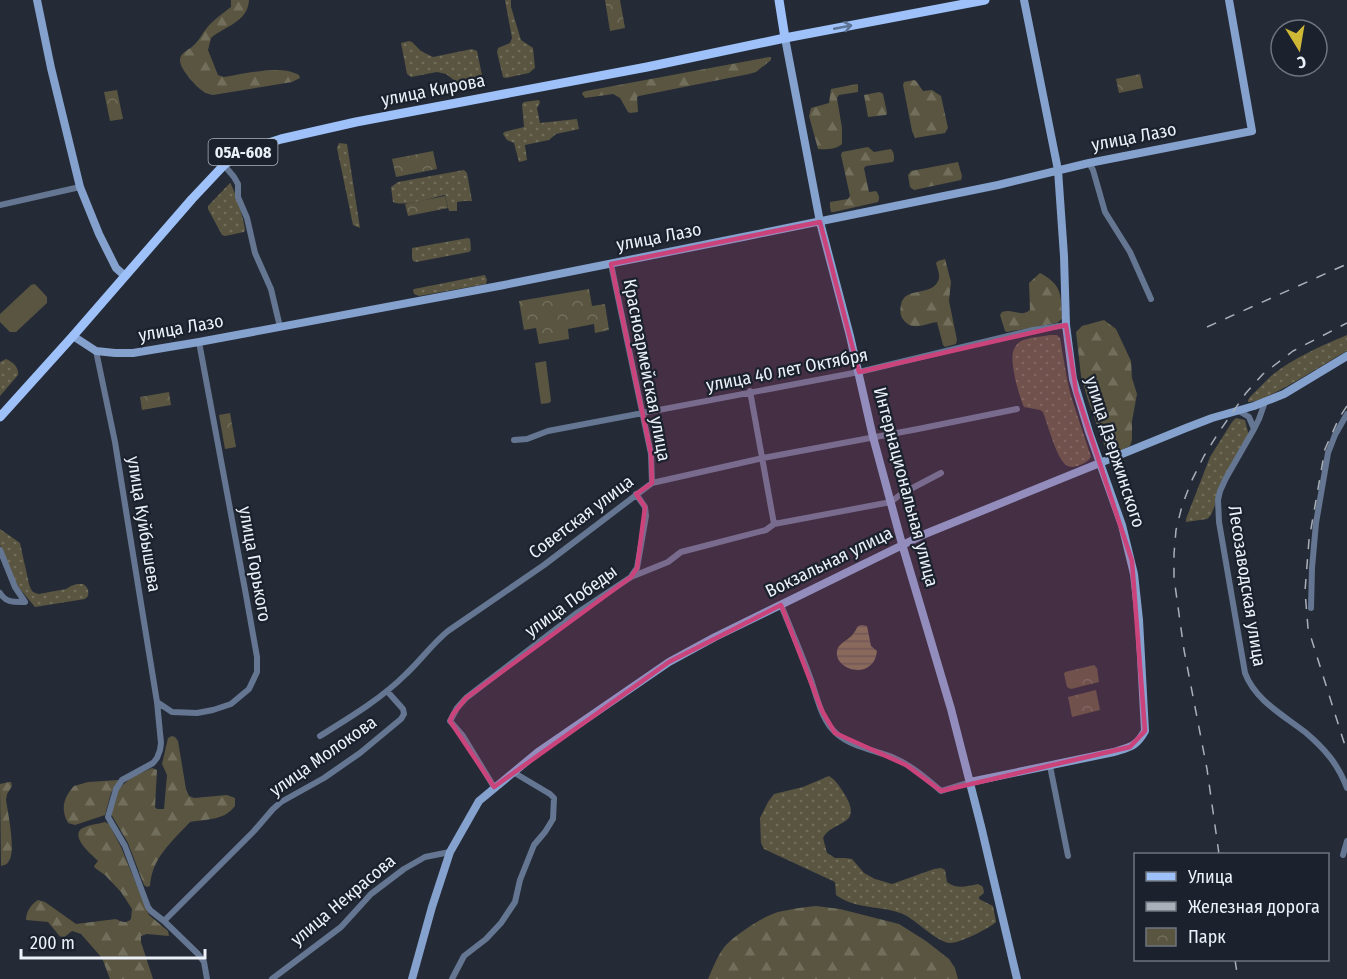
<svg xmlns="http://www.w3.org/2000/svg" width="1347" height="979" font-family="'Fira Sans Condensed',sans-serif">
  <defs>
    <pattern id="grass-dots" width="8" height="8" patternUnits="userSpaceOnUse" patternTransform="scale(1.5)"><rect width="8" height="8" fill="#5a5540"/><path d="M2 2h.1M6 6h.1" fill="none" stroke="#726e5c" stroke-width="1.8" stroke-linecap="round"/></pattern>
    <pattern id="forest-firs" width="22" height="20" patternUnits="userSpaceOnUse" patternTransform="scale(1.5)"><rect width="22" height="20" fill="#5a5540"/><path d="M5 1l3.5 6h-7zM16 11l3.5 6h-7z" fill="#726e5c"/></pattern>
    <pattern id="park-crowns" width="20" height="18" patternUnits="userSpaceOnUse" patternTransform="scale(1.5)"><rect width="20" height="18" fill="#5a5540"/><path d="M2 6a3 3 0 1 1 6 0M12 15a3 3 0 1 1 6 0" fill="none" stroke="#726e5c"/></pattern>
    <pattern id="water-rules" width="6" height="5" patternUnits="userSpaceOnUse" patternTransform="scale(1.5)"><rect width="6" height="5" fill="#797354"/><path d="M0 2.5h6" fill="none" stroke="#605e50"/></pattern>
  </defs>
  <rect width="100%" height="100%" fill="#242b37"/>
  <path fill="url(#grass-dots)" d="M505,0h6v7l10,33 12,8 2,20 -6,5 -23,5 -3,-1 -6,-25 1,-4 12,-5 2,-5z
    M409,41l3,1 9,9 12,6 39,-8 5,2 5,24 -2,5 -21,4 -13,-10 -9,-2 -26,5 -4,-3 -6,-31z
    M539,100l1,3 -3,5 3,15 37,-4 2,10 -23,5 -7,6 -24,5 2,15 -8,2 -5,-19 -7,-3 -4,-6 1,-2 20,-5 -2,-23 2,-2z
    M339,143l8,1 13,84 -7,-3 -16,-77z
    M464,170l3,3 5,28h-8l-7,1v9h-8l-4,-16c-13,3 -41,12 -52,7l-2,-15 7,-5z
    M230,183c4,4 15,40 15,47l-1,2 -19,4 -3,-1 -14,-26v-3z
    M468,238l2,1 1,11 -2,2 -53,10 -3,-1 -1,-3v-10z
    M485,275l2,5 -1,4 -67,12 -5,-2 -1,-4 1,-1z
    M1049,335h8l3,3 7,41 4,17 20,61c-3,4 -6,6 -11,8 -4,2 -10,3 -14,0 -10,-8 -18,-40 -23,-53l-3,-2 -16,-3c-5,-10 -14,-44 -11,-55 1,-4 4,-9 8,-11 8,-4 20,-4 28,-6z
    M1347,335v16c-21,11 -79,51 -99,51v-2l2,-3c7,-7 14,-14 21,-21 22,-18 50,-30 76,-41z
    M6,359c7,3 13,8 12,16l-18,21v-34z
    M1236,418l9,2 4,16 -23,41 -15,38 -4,4 -21,3v-3l24,-62 22,-35z
    M0,529l20,14 9,41c2,6 3,9 10,10l27,-5 5,-3 6,-2h6c5,3 6,7 5,12l-3,3 -50,8 -16,-19 -12,-24 -7,-19z
    M829,776c7,4 11,11 16,19 19,32 -13,25 -22,43l4,15 8,5h10l7,1 12,14 11,6 17,5 42,-15 7,-1 4,2 2,12c10,8 20,4 31,2l5,3 1,6 -5,4v2l14,7 3,16c-8,7 -36,21 -46,21 -12,0 -34,-23 -47,-29 -22,-9 -47,-4 -67,-19l-1,-13 -71,-33 -3,-6 -1,-25 8,-16 6,-8 29,-7z"/>
  <path fill="url(#forest-firs)" d="M231,0h18c-1,22 -24,26 -38,38l-3,12 10,25 6,2c23,-3 55,-13 75,-2l1,3 -8,4 -79,13c-9,-1 -16,-8 -22,-15 -4,-5 -11,-13 -11,-20 0,-8 10,-10 15,-16 5,-5 7,-10 11,-15 7,-9 16,-15 25,-22z
    M769,57h2v3l-15,12 -7,2 -110,22 -2,1 1,15 -8,1 -2,-1 -8,-14 -7,-4 -28,4 -3,-4 1,-2 3,-1z
    M914,80l2,1 7,10 9,-1 9,6 7,32 -3,5 -30,5 -3,-7 -9,-46 1,-3z
    M857,84l1,1v7l-19,3 -2,3 5,30v16c-5,5 -17,6 -24,5l-9,-33 2,-8 18,-5 2,-14z
    M879,92l3,1 1,1 4,19 -1,2 -18,2 -4,-22z
    M868,147l6,5 17,-3c3,3 4,9 2,13l-27,4 -2,2 5,24 7,-1c3,4 4,7 2,11l-44,10h-3l-1,-5v-5l18,-3 2,-3 -9,-41 1,-3z
    M958,162l4,14 -1,4 -47,10 -4,-3 -2,-12 3,-4z
    M945,259l6,23 -2,19 8,39 -1,4 -11,3 -2,-2 -6,-23c-8,1 -16,5 -24,4 -4,0 -8,-4 -11,-8 -2,-4 -2,-9 -1,-13 3,-19 30,-8 37,-24 3,-5 -1,-13 -2,-18l2,-2z
    M1040,273c23,12 21,23 22,46l-5,4 -50,9 -2,-1 -5,-16 2,-3c12,-4 18,6 28,-2l-1,-27z
    M1104,320l12,9 15,32 1,17 5,16 -5,27v19l-2,6 -16,8h-5l-4,-7 -17,-47 -7,-24 -5,-44 6,-6z
    M172,736l3,1 3,4 8,48 3,7 5,2 33,-3 8,3v8c-11,15 -29,13 -45,16 -18,20 -38,35 -40,64l-3,1 -3,-2 -16,-42 -17,-29 7,-25 14,-12 20,-9 5,2 -2,37 2,2h7l3,-34 -5,-11 6,-26z
    M119,780l-8,13 -6,22 -30,10 -7,-2c-8,-14 -4,-26 6,-37l14,-4z
    M9,782h2l1,4 -5,8 -1,6c2,13 10,51 3,61 -2,4 -5,4 -8,5l-1,-82z
    M105,822l4,2 12,23 28,68 19,16 1,5 -22,-2 -6,2v6l12,37h-43l-8,-21 -21,-24 -9,-3 -10,8 -14,-17 -22,-2c0,-8 5,-16 12,-20l7,2 31,22 40,-5c6,3 10,5 15,0l1,-10 -11,-17 -16,-17 -10,-7 -1,-2 4,-5c-6,-6 -27,-23 -17,-32 6,-4 17,-5 24,-7z
    M816,906l24,3 59,15 27,17 23,18 6,9 3,11h-250c5,-11 10,-25 18,-34 12,-12 36,-28 52,-33 13,-3 26,-5 38,-6z"/>
  <path fill="url(#park-crowns)" d="M605,0h15l5,28 -15,3z
    M1140,74l3,14 -24,5 -3,-14z
    M117,90l6,29 -13,2 -6,-29z
    M433,151l4,18 -41,8 -4,-18z
    M445,196l3,12 -40,8 -3,-12z
    M589,289l3,17 13,-2 4,26 -14,3 -1,-9 -26,5 1,10 -30,5 -3,-16 -12,2 -5,-29z
    M169,392l2,13 -29,5 -2,-13z
    M230,413l6,34 -11,2 -6,-34z
    M1094,665l3,3 2,14 -28,7 -4,-2 -3,-13 1,-2z
    M1096,690l4,20 -28,7 -4,-20z"/>
  <path fill="#5a5540" d="M34,284l2,1 11,12v6l-31,29h-6l-10,-10v-8l31,-29z
    M546,361l5,40 -2,2 -8,1 -6,-41z"/>
  <path fill="url(#water-rules)" d="M862,625l5,1 4,20 6,5c-3,30 -43,20 -40,0 1,-8 12,-11 16,-17 2,-2 3,-5 5,-8z"/>
  <g fill="none" stroke-linecap="round" stroke-linejoin="round">
    <path stroke="#657692" stroke-width="6" d="M1089,163l4,7 12,42 25,40 21,47
      M224,165l10,12 4,7v13l9,21 8,35 16,36 9,38
      M0,205l80,-18
      M611,264l40,190 1,29
      M96,351l19,91 12,75 30,185 4,41 -1,7 -3,8 -4,5 -31,17 -6,9 -8,28 17,29 23,61 3,4 13,10 34,33 6,8 3,17
      M750,391l24,133
      M1239,411l10,6 5,12 -28,49 -6,13 -2,9 1,22 26,151c10,27 38,42 60,59 20,17 33,32 42,56
      M1254,429l5,-10 6,-17
      M514,440l13,-1 21,-8 311,-59 174,-42 33,-5
      M0,550l15,37 10,15c-11,0 -19,1 -25,-9
      M632,575l5,-7 9,-52 -1,-9 -9,-13
      M781,605c10,24 20,48 29,72 7,19 11,44 27,57 15,13 37,16 55,23 19,8 34,21 49,34l29,-9
      M1311,608l1,-40 4,-45 12,-70 7,-18 12,-21
      M157,702l15,10 25,1 16,-3 18,-6 18,-15 8,-17v-15l-11,-62 -47,-253
      M320,736c29,-18 61,-37 86,-62 15,-14 26,-30 42,-43l96,-66 108,-82 111,-25 155,-29 99,-20
      M1050,766l18,90
      M494,787l-31,-51 -13,-15 7,-13 9,-10 111,-85 54,-36 37,-15 13,-10 85,-22 8,-6 117,-22 10,-8 40,-21
      M1343,855l4,-14
      M164,921l90,-90 19,-22 8,-7 43,-24 36,-25 41,-34 3,-5 -1,-5 -16,-18
      M272,979l69,-52 30,-33 33,-25 21,-12 25,-5
      M452,979l12,-23 22,-17 15,-16 14,-21 5,-22 14,-35 11,-13 8,-13 1,-21 -4,-4 -37,-22"/>
    <path stroke="#85a1cd" stroke-width="8" d="M37,0l14,68 29,119 19,47 17,34 9,8
      M785,38l35,184 30,114 23,101 29,107 49,165 30,117 36,153
      M73,336l23,15 19,2h18l66,-11 305,-57 239,-48 255,-52 91,-22 163,-32 -23,-131
      M970,782l144,-30c16,-5 22,-5 31,-21l-6,-111 -5,-46 -12,-49 -33,-93 -16,-53 -7,-54 -2,-69 -6,-86 -34,-170
      M412,979l20,-72 18,-55 29,-51 59,-49 131,-90 46,-25 210,-103 261,-106 26,-10 42,-12 30,-12 63,-38"/>
    <path stroke="#9ec1fa" stroke-width="9" d="M779,0l6,38
      M0,417l73,-81 119,-137 32,-34 12,-9 11,-6 34,-11 75,-17 291,-55 138,-29 200,-38"/>
    <path stroke="#aab0b9" stroke-width="1.5" stroke-dasharray="10 10" stroke-linecap="butt" d="M1207,327l140,-63
      M1347,406l-8,12 -14,31 -16,91 -4,51 3,37 39,124
      M1219,854l-12,-85 -23,-119 -10,-72v-24l2,-24 6,-24 9,-24 13,-26 15,-24 27,-39 17,-19 30,-23 54,-28
      M1235,960l3,19"/>
  </g>
  <defs><path id="oneway-shaft" d="M-6 0H5M1.5-3L5.5 0L1.5 3" fill="none" stroke-width="1.6" stroke-linecap="round" stroke-linejoin="round" transform="scale(1.5)"/></defs>
  <use stroke="#5c7294" href="#oneway-shaft" transform="translate(843 27) rotate(-11)"/>
  <path fill="#ca437b" fill-opacity="0.2" stroke="#ca437b" stroke-width="4.5" stroke-linejoin="round" d="M820,222l39,150 207,-47 10,66 56,170 13,170 -15,16 -189,44 -35,-26 -71,-32 -13,-22 -41,-106 -112,57 -175,125 -44,-66 3,-7 13,-16 165,-121 6,-9 8,-61 -9,-13 16,-11 -1,-29 -40,-190z"/>
  <g text-anchor="middle" dominant-baseline="central" stroke-width="4.5" stroke-linejoin="round" paint-order="stroke">
    <rect fill="#1b222d" stroke="#adb3bc" stroke-width="1.5" x="208.5" y="139" width="69" height="26" rx="4.5"/>
    <g font-size="16" font-weight="bold" fill="#ecf1f9">
      <text x="243" y="152">05А-608</text>
    </g>
    <g font-size="18" fill="#ecf1f9" stroke="#1b222d">
      <text transform="translate(433 90) rotate(-11)">улица Кирова</text>
      <text transform="translate(1134 137) rotate(-11)">улица Лазо</text>
      <text transform="translate(659 237) rotate(-11)">улица Лазо</text>
      <text transform="translate(181 328) rotate(-10)">улица Лазо</text>
      <text transform="translate(647 370) rotate(79)">Красноармейская улица</text>
      <text transform="translate(787 370) rotate(-11)">улица 40 лет Октября</text>
      <text transform="translate(1115 452) rotate(72)">улица Дзержинского</text>
      <text transform="translate(906 487) rotate(75)">Интернациональная улица</text>
      <text transform="translate(581 517) rotate(-37)">Советская улица</text>
      <text transform="translate(144 524) rotate(81)">улица Куйбышева</text>
      <text transform="translate(829 562) rotate(-26)">Вокзальная улица</text>
      <text transform="translate(255 564) rotate(80)">улица Горького</text>
      <text transform="translate(1247 586) rotate(81)">Лесозаводская улица</text>
      <text transform="translate(571 601) rotate(-36)">улица Победы</text>
      <text transform="translate(323 756) rotate(-35)">улица Молокова</text>
      <text transform="translate(343 900) rotate(-40)">улица Некрасова</text>
    </g>
  </g>
  <rect x="1134" y="853" width="195" height="108" fill="#1b222d" stroke="#6f757f" stroke-width="1.5"/>
  <rect x="1146" y="872" width="30" height="9" fill="#9ec1fa" stroke="#6f757f" stroke-width="1.5"/>
  <text x="1188" y="883" font-size="18" fill="#ecf1f9">Улица</text>
  <rect x="1146" y="902" width="30" height="9" fill="#aab0b9" stroke="#6f757f" stroke-width="1.5"/>
  <text x="1188" y="913" font-size="18" fill="#ecf1f9">Железная дорога</text>
  <rect x="1146" y="928" width="30" height="18" fill="url(#park-crowns)" stroke="#6f757f" stroke-width="1.5"/>
  <text x="1188" y="943" font-size="18" fill="#ecf1f9">Парк</text>
  <g transform="translate(1299 48) rotate(169)"><circle r="28" fill="#1b222d" stroke="#6f757f" stroke-width="1.5"/>
  <path d="M0-4.5L10 22L0 15L-10 22Z" fill="#d0b837"/>
  <text y="-9" font-size="16" font-weight="bold" text-anchor="middle" fill="#ecf1f9">С</text>
  </g>
  <path d="M21 949v9h184v-9" fill="none" stroke="#ecf1f9" stroke-width="3"/>
  <text x="30" y="949" font-size="18" fill="#ecf1f9" stroke="#1b222d" stroke-width="4.5" paint-order="stroke">200 m</text>
</svg>
